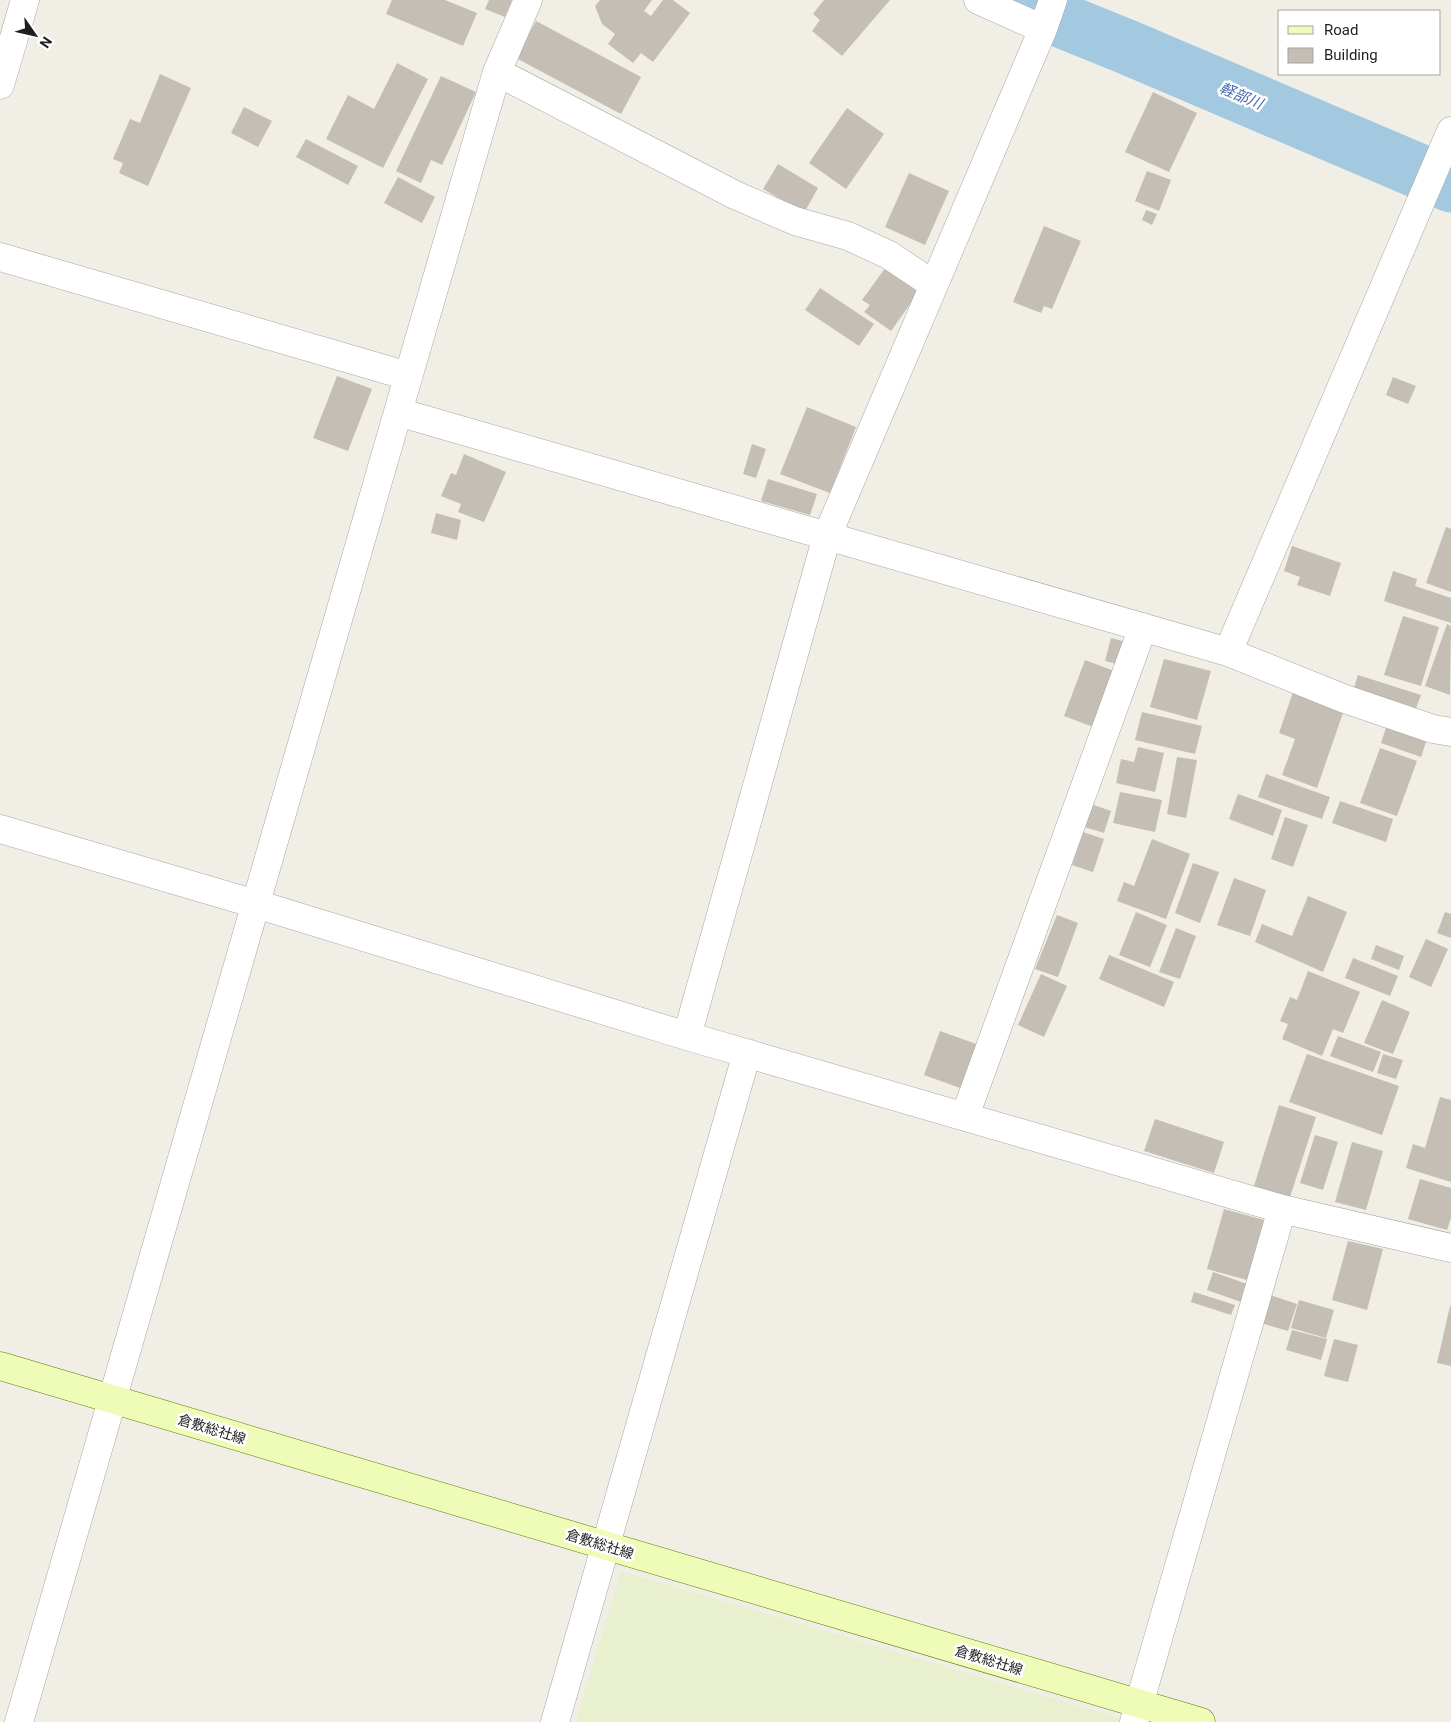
<svg xmlns="http://www.w3.org/2000/svg" width="1451" height="1722" font-family="Roboto,'Noto Sans JP',sans-serif">
  <rect width="100%" height="100%" fill="#f0eee5"/>
  <path fill="#e8f0cf" d="M621,1571l502,148 -1,3h-546z"/>
  <g fill="none" stroke-linecap="round" stroke-linejoin="round">
    <path stroke="#a3c9e0" stroke-width="55" d="M1042,0l-3,6 19,13 69,28 324,138"/>
  </g>
  <path fill="#c5beb4" d="M392,0h53l32,13 -14,33 -77,-32z
    M489,0h23l-7,17 -20,-8z
    M600,0h52l-8,11 7,5 12,-16h10l17,13 -37,49 -12,-9 -8,10 -25,-19 7,-10 -13,-10 -7,-18z
    M824,0h66l-48,56 -30,-25 8,-11 -7,-6z
    M536,21l105,56 -20,37 -105,-56z
    M397,63l31,16 -45,89 -57,-29 22,-44 26,14z
    M160,74l31,14 -43,98 -29,-13 4,-10 -10,-4 17,-40 10,4z
    M441,76l35,16 -34,73 -11,-5 -10,23 -25,-12z
    M1153,92l44,21 -28,59 -44,-20z
    M244,107l28,14 -14,26 -27,-14z
    M847,108l37,26 -38,55 -37,-26z
    M306,139l52,27 -10,19 -52,-28z
    M778,164l40,24 -14,25 -41,-24z
    M1147,171l24,9 -12,31 -24,-10z
    M909,173l40,18 -24,54 -40,-18z
    M398,177l37,20 -13,26 -38,-20z
    M1146,210l11,4 -5,11 -10,-5z
    M1044,226l37,15 -29,68 -8,-3 -3,7 -28,-11z
    M886,267l34,23 -29,41 -27,-19 6,-7 -8,-5z
    M820,288l54,36 -15,22 -54,-36z
    M337,376l35,13 -24,62 -35,-13z
    M1393,377l23,9 -8,18 -22,-9z
    M807,407l49,20 -26,66 -50,-19z
    M752,444l14,5 -10,29 -13,-4z
    M464,454l42,18 -22,50 -26,-10 3,-8 -20,-8 10,-23 5,2z
    M768,479l49,15 -7,21 -49,-14z
    M436,513l25,7 -4,20 -26,-7z
    M1446,527l5,2v63l-25,-9z
    M1292,546l49,17 -11,33 -33,-11 3,-8 -16,-6z
    M1393,571l24,8 -2,7 36,12v25l-67,-22z
    M1403,616l36,11 -18,59 -37,-11z
    M1447,624l4,2 -1,69 -25,-9z
    M1111,638l15,4 -6,23 -15,-4z
    M1164,659l47,12 -14,49 -47,-13z
    M1085,660l32,12 -21,56 -32,-12z
    M1358,675l63,20 -7,19 -62,-20z
    M1293,692l51,18 -27,78 -35,-13 13,-36 -16,-6z
    M1142,712l60,14 -7,28 -60,-14z
    M1387,725l40,14 -6,18 -40,-14z
    M1138,747l26,6 -9,39 -39,-9 5,-24 13,3z
    M1380,748l37,13 -20,55 -37,-13z
    M1177,757l20,3 -11,58 -19,-4z
    M1266,774l64,23 -8,22 -64,-22z
    M1120,792l42,8 -7,32 -42,-9z
    M1238,794l44,16 -9,26 -44,-17z
    M1340,801l53,18 -7,23 -54,-19z
    M1085,802l26,9 -7,22 -26,-8z
    M1285,817l23,8 -15,42 -22,-8z
    M1083,832l21,7 -11,33 -21,-7z
    M1152,839l38,15 -24,65 -49,-18 7,-19 10,4z
    M1193,863l26,9 -19,51 -25,-10z
    M1234,878l32,12 -16,46 -33,-11z
    M1308,896l39,16 -24,60 -68,-30 7,-18 30,12z
    M1136,912l31,13 -17,42 -31,-12z
    M1445,912l6,2v24l-14,-5z
    M1057,915l21,8 -20,54 -23,-8z
    M1176,928l20,8 -16,43 -21,-7z
    M1426,939l22,10 -17,38 -22,-10z
    M1376,945l28,11 -5,14 -28,-11z
    M1109,955l65,27 -10,25 -65,-28z
    M1353,958l45,18 -8,20 -45,-18z
    M1308,971l52,21 -17,41 -10,-4 -11,27 -40,-17 6,-15 -8,-3 10,-24 7,3z
    M1041,974l26,12 -23,51 -26,-12z
    M1382,1000l28,12 -17,42 -29,-11z
    M940,1031l39,14 -16,44 -39,-14z
    M1338,1036l43,16 -8,20 -43,-16z
    M1307,1054l92,32 -17,49 -93,-33z
    M1383,1054l20,6 -7,19 -19,-6z
    M1440,1097l11,3v82l-45,-14 7,-24 12,4z
    M1279,1105l37,12 -26,80 -36,-11z
    M1155,1119l69,23 -10,31 -70,-22z
    M1315,1135l23,7 -15,48 -23,-7z
    M1352,1142l31,9 -17,59 -31,-8z
    M1420,1179l31,9v30l-4,12 -39,-11z
    M1224,1209l40,11 -17,60 -40,-11z
    M1348,1241l35,8 -16,61 -35,-10z
    M1213,1272l34,12 -6,18 -34,-12z
    M1194,1292l41,13 -4,10 -40,-13z
    M1270,1295l27,9 -9,27 -27,-8z
    M1299,1300l35,10 -8,28 -35,-10z
    M1450,1306h1v60l-14,-3z
    M1292,1330l35,9 -6,21 -35,-10z
    M1334,1339l24,6 -10,37 -24,-6z"/>
  <g fill="none" stroke-linecap="round" stroke-linejoin="round">
    <g stroke="#a6a6a6" stroke-width="29">
      <path id="street" d="M978,0l65,29
        M497,72l238,123 60,26 53,15 41,19 45,30
        M0,85l25,-85
        M0,257l408,119
        M398,412l830,240 117,47 88,30 18,3
        M1228,652l223,-521
        M0,829l256,75 431,132 595,173 169,39
        M687,1036l140,-500 216,-507 10,-29
        M965,1116l178,-489
        M19,1722l379,-1310 99,-340 31,-72
        M555,1722l192,-669
        M1134,1722l148,-513"/>
    </g>
    <g stroke="#5c7c00" stroke-width="29">
      <path id="secondary" d="M0,1366l1201,356"/>
    </g>
    <use href="#street" stroke="#fff" stroke-width="28"/>
    <use href="#secondary" stroke="#eefcb7" stroke-width="28"/>
  </g>
  <g text-anchor="middle" dominant-baseline="central" stroke-width="5" stroke-linejoin="round" paint-order="stroke">
    <g font-size="14" fill="#1f1f1f" stroke="#fff">
      <text transform="translate(212 1429) rotate(17)">倉敷総社線</text>
      <text transform="translate(600 1544) rotate(17)">倉敷総社線</text>
      <text transform="translate(989 1660) rotate(17)">倉敷総社線</text>
    </g>
    <g font-size="15" font-style="italic" fill="#476db3" stroke="#fff">
      <text transform="translate(1241 96) rotate(23)">軽部川</text>
    </g>
  </g>
  <rect x="1278" y="10" width="162" height="65" fill="#ffffff" stroke="#a5a5a5"/>
  <rect x="1288" y="26" width="25" height="8" fill="#eefcb7" stroke="#a5a5a5"/>
  <text x="1324" y="35" font-size="15" fill="#1f1f1f">Road</text>
  <rect x="1288" y="48" width="25" height="15" fill="#c5beb4" stroke="#a5a5a5"/>
  <text x="1324" y="60" font-size="15" fill="#1f1f1f">Building</text>
  <g transform="translate(35 35) rotate(124)" stroke="#ffffff" stroke-width="4" paint-order="stroke">
  <path d="M0-4L9 19L0 12L-9 19Z" fill="#1f1f1f"/>
  <text y="-8" font-size="14" font-weight="bold" text-anchor="middle" fill="#1f1f1f">N</text>
  </g>
</svg>
